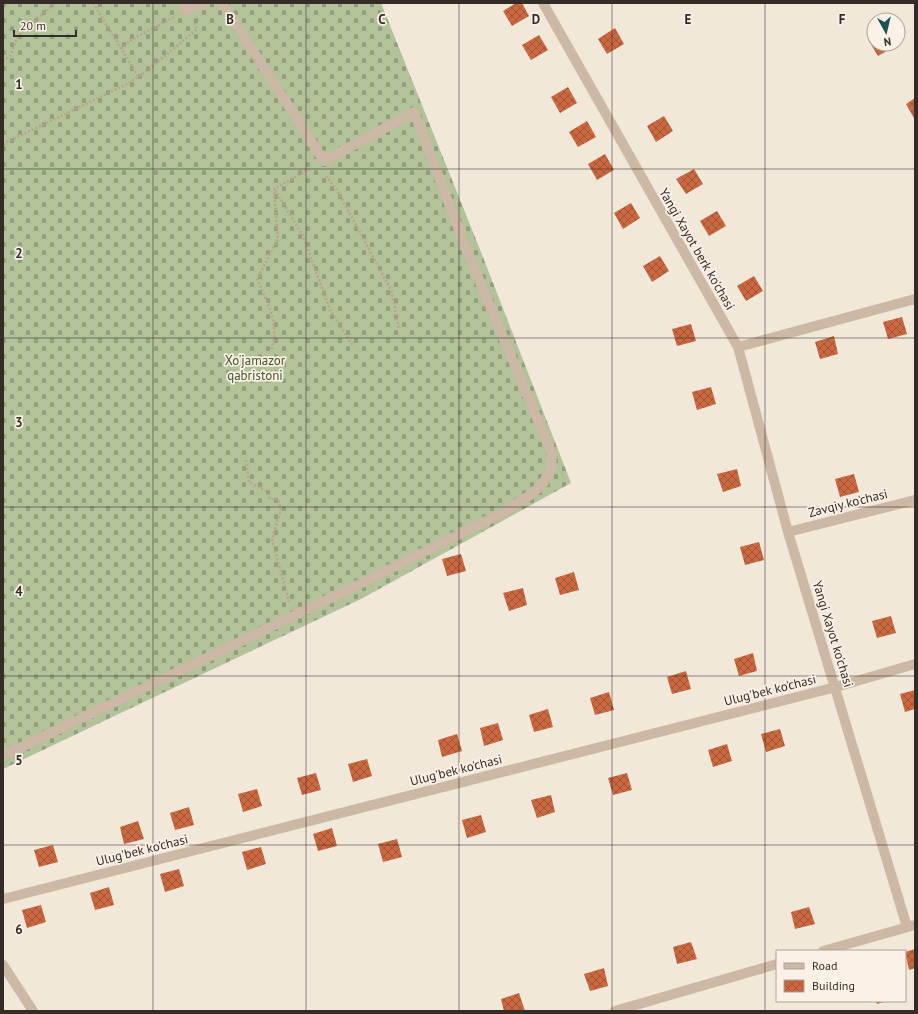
<svg xmlns="http://www.w3.org/2000/svg" width="918" height="1014" font-family="'PT Sans',sans-serif">
  <defs>
    <pattern id="cemetery-stones" width="16" height="16" patternUnits="userSpaceOnUse"><rect width="16" height="16" fill="#b2c299"/><path d="M2 7V4a2 2 0 0 1 4 0v3zM10 15v-3a2 2 0 0 1 4 0v3z" fill="#929e7d"/></pattern>
    <pattern id="building-cross-hatch" width="8" height="8" patternUnits="userSpaceOnUse"><rect width="8" height="8" fill="#ca6840"/><path d="M0 0l8 8M0 8l8-8" fill="none" stroke="#a55636"/></pattern>
  </defs>
  <rect width="100%" height="100%" fill="#f2e8da"/>
  <path fill="url(#cemetery-stones)" d="M3,3h378l100,249 90,231 -210,116 -358,170z"/>
  <path fill="url(#building-cross-hatch)" d="M516,3h6l7,13 -17,10 -9,-15z
    M615,28l9,16 -17,10 -9,-15z
    M539,35l9,15 -17,10 -9,-15z
    M874,38v6h20l1,2 -17,10 -9,-15z
    M568,87l9,16 -17,10 -9,-16z
    M915,98v22l-9,-16z
    M664,116l9,15 -17,11 -9,-16z
    M587,121l9,16 -18,10 -9,-15z
    M605,154l9,16 -17,10 -9,-16z
    M694,169l9,15 -17,10 -10,-15z
    M631,203l9,15 -17,11 -9,-16z
    M717,211l9,15 -17,10 -9,-15z
    M660,256l9,15 -17,11 -9,-16z
    M754,276l9,15 -17,10 -9,-15z
    M902,317l5,17 -19,5 -5,-17z
    M691,324l5,17 -19,5 -5,-17z
    M834,336l4,18 -18,5 -5,-17z
    M711,387l5,17 -19,6 -5,-18z
    M737,469l4,17 -18,6 -6,-18z
    M854,474l5,18 -19,5 -5,-18z
    M759,542l5,18 -19,5 -5,-18z
    M461,554l5,17 -19,5 -5,-17z
    M574,572l5,18 -19,5 -5,-17z
    M523,588l4,17 -18,6 -6,-18z
    M891,616l5,17 -19,5 -5,-17z
    M753,653l4,18 -18,5 -5,-17z
    M686,671l5,18 -19,5 -5,-17z
    M915,690v19l-10,3 -5,-18z
    M609,692l5,18 -19,5 -5,-17z
    M548,709l5,18 -19,5 -5,-17z
    M498,723l5,17 -19,6 -4,-18z
    M780,729l5,17 -19,6 -5,-18z
    M457,734l5,17 -20,6 -4,-17z
    M727,744l5,17 -19,6 -5,-17z
    M367,759l5,17 -19,6 -5,-18z
    M316,773l5,17 -19,5 -5,-17z
    M627,773l5,17 -19,5 -5,-17z
    M257,789l5,17 -19,6 -5,-18z
    M551,795l4,17 -18,6 -6,-18z
    M189,807l5,18 -19,5 -5,-17z
    M481,815l5,17 -19,6 -5,-18z
    M138,821l6,18 -20,5 -4,-17z
    M332,828l5,18 -19,5 -5,-17z
    M397,839l5,18 -19,5 -5,-18z
    M53,845l5,17 -19,5 -5,-17z
    M261,847l5,17 -19,6 -5,-18z
    M179,869l5,17 -19,6 -5,-18z
    M109,887l5,18 -19,5 -5,-17z
    M41,905l5,17 -19,6 -5,-18z
    M809,907l6,17 -20,5 -4,-17z
    M691,942l6,17 -20,5 -4,-17z
    M915,949v19l-6,2 -4,-18z
    M604,968l4,18 -18,5 -6,-17z
    M519,993l6,18h-21l-3,-12z
    M876,1001h11l-10,3z"/>
  <g fill="none" stroke-linecap="round" stroke-linejoin="round">
    <path stroke="#b7a28f" stroke-width="2.5" stroke-dasharray="2 2" stroke-linecap="butt" d="M93,3l45,73
      M121,49l10,-9 43,-23
      M3,61l7,-5 8,-20 37,-33
      M3,144l124,-60 21,-14 49,-41 -3,-6
      M326,176l11,14 54,100 8,39
      M275,190l28,46 27,74 23,36
      M271,349c10,-24 -5,-49 -14,-70l21,-40 -4,-50 37,-21
      M246,460l3,22 17,9 4,8h8l3,10 -9,30 17,63"/>
    <path stroke="#cbb8a5" stroke-width="10" d="M182,3l4,8 19,-8
      M543,3l195,344 50,185 119,395
      M738,347l177,-48
      M788,532l127,-32
      M3,756l361,-174 142,-71 27,-18 11,-11 7,-14 1,-14 -83,-198 -55,-144 -90,49 -102,-158
      M3,899l833,-212 79,-23
      M823,951l92,-26
      M3,965l30,46
      M615,1011l162,-47"/>
  </g>
  <path fill="none" stroke="#362c27" stroke-width="1" stroke-opacity="0.55" d="M153,3v1008M306,3v1008M459,3v1008M612,3v1008M765,3v1008M3,169h912M3,338h912M3,507h912M3,676h912M3,845h912"/>
  <g text-anchor="middle" dominant-baseline="central" stroke-width="3.5" stroke-linejoin="round" paint-order="stroke">
    <g font-size="13" fill="#362c27" stroke="#faf2e6">
      <text transform="translate(697 249) rotate(60)">Yangi Xayot berk ko'chasi</text>
      <text transform="translate(848 503) rotate(-14)">Zavqiy ko'chasi</text>
      <text transform="translate(833 634) rotate(73)">Yangi Xayot ko'chasi</text>
      <text transform="translate(770 690) rotate(-14)">Ulug'bek ko'chasi</text>
      <text transform="translate(456 770) rotate(-14)">Ulug'bek ko'chasi</text>
      <text transform="translate(142 850) rotate(-14)">Ulug'bek ko'chasi</text>
    </g>
    <g font-size="13" fill="#43552a" stroke="#faf2e6">
      <text x="255" y="360">Xo'jamazor<tspan x="255" dy="15">qabristoni</tspan></text>
    </g>
  </g>
  <g font-size="13" text-anchor="middle" font-weight="bold" fill="#362c27" stroke="#faf2e6" stroke-width="3.5" stroke-linejoin="round" paint-order="stroke">
    <text x="230" y="24">B</text>
    <text x="382" y="24">C</text>
    <text x="536" y="24">D</text>
    <text x="688" y="24">E</text>
    <text x="842" y="24">F</text>
    <text x="19" y="89">1</text>
    <text x="19" y="258">2</text>
    <text x="19" y="427">3</text>
    <text x="19" y="596">4</text>
    <text x="19" y="765">5</text>
    <text x="19" y="934">6</text>
  </g>
  <rect width="918" height="1014" fill="none" stroke="#362c27" stroke-width="8"/>
  <rect x="776" y="950" width="130" height="52" fill="#faf2e6" stroke="#aca39a"/>
  <rect x="784" y="963" width="20" height="6" fill="#cbb8a5" stroke="#aca39a"/>
  <text x="812" y="970" font-size="12" fill="#362c27">Road</text>
  <rect x="784" y="980" width="20" height="12" fill="url(#building-cross-hatch)" stroke="#aca39a"/>
  <text x="812" y="990" font-size="12" fill="#362c27">Building</text>
  <g transform="translate(886 32) rotate(172)"><circle r="19" fill="#faf2e6" stroke="#aca39a"/>
  <path d="M0-3L7 15L0 10L-7 15Z" fill="#1b5259"/>
  <text y="-6" font-size="11" font-weight="bold" text-anchor="middle" fill="#362c27">N</text>
  </g>
  <path d="M14 30v6h62v-6" fill="none" stroke="#362c27" stroke-width="2"/>
  <text x="20" y="30" font-size="12" fill="#362c27" stroke="#faf2e6" stroke-width="3" paint-order="stroke">20 m</text>
</svg>
